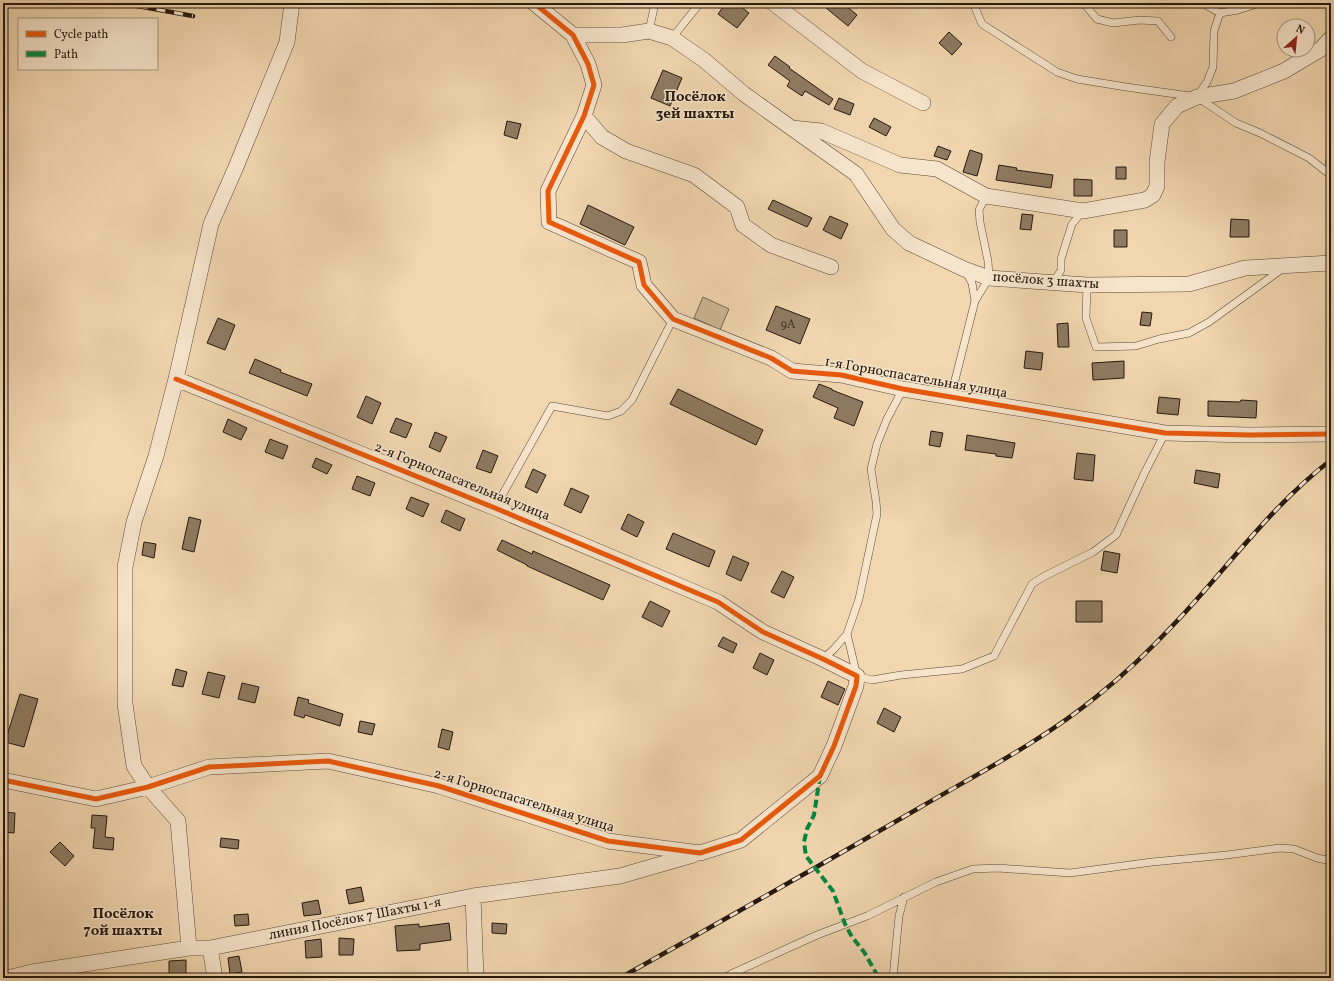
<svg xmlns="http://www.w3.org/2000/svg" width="1334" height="981" font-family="Vollkorn,serif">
  <rect width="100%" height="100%" fill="#f1d6af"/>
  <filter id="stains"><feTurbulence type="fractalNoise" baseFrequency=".005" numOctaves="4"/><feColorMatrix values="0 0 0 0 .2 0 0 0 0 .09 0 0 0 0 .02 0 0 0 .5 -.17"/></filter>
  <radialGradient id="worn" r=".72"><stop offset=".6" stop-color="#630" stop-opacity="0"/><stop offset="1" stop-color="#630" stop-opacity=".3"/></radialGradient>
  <path fill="#ceb694" stroke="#7a6751" d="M703,297l26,12 -9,21 -26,-12z"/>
  <path fill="#8f7b62" stroke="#25180e" d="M726,3h10l13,10 -12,15 -19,-14z
    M820,3h23l14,12 -9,11z
    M949,32l13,12 -10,11 -13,-12z
    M775,56l15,11 -1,1 44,31 -4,6 -24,-14 -3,5 -15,-10 3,-5 -22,-16z
    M663,70l19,8 -12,28 -19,-8z
    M839,98l15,6 -4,11 -16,-6z
    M874,118l17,9 -5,9 -17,-9z
    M507,121l14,3 -4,15 -13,-4z
    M938,146l13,5 -4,9 -13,-4z
    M970,150l12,4v4l-5,18 -14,-4z
    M999,165l18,3 -1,2 37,5 -2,13 -55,-8z
    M1116,167h10v12h-10z
    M1074,179l18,1v16h-18z
    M773,200l39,18 -5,9 -39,-18z
    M588,205l46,22 -9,18 -45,-21z
    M1022,214l11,1 -2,15 -11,-1z
    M830,216l18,8 -7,15 -18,-9z
    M1231,219l18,1v17h-19z
    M1114,230h13v17h-13z
    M776,306l34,13 -10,25 -34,-14z
    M1142,312l10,1 -2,13 -10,-1z
    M218,318l17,7 -10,25 -18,-7z
    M1068,323l1,24h-11l-1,-23z
    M1026,351l17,2 -2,17 -17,-2z
    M255,359l26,11 -1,2 32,12 -5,12 -58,-23z
    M1124,361v17l-31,2 -1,-17z
    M819,384l13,5v1l31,12 -9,24 -20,-8 4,-10 -25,-11z
    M678,389l85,41 -7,15 -86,-41z
    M366,396l15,7 -9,21 -15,-7z
    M1159,397l21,2 -2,16 -21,-2z
    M1241,400l16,1 -1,17 -48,-2v-15l32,1z
    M396,418l16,6 -6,14 -16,-6z
    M228,419l19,9 -6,12 -18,-8z
    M931,431l12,2 -3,14 -11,-2z
    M435,432l12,5 -7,15 -11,-5z
    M967,435l48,8 -3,15 -16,-2v-2l-31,-4z
    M270,439l18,7 -5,13 -18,-7z
    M483,450l15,6 -7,17 -15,-5z
    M1077,453l18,2 -2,26 -19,-2z
    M316,458l16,7 -5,9 -15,-7z
    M533,469l13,6 -9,18 -12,-6z
    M1196,470l24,4 -2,14 -24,-5z
    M357,476l18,7 -5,13 -18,-7z
    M571,488l18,8 -8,17 -17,-8z
    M411,497l18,7 -6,13 -17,-8z
    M446,510l19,9 -5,12 -19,-9z
    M628,514l16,8 -7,15 -16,-8z
    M189,517l12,3 -7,32 -12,-3z
    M673,533l42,18 -6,16 -43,-18z
    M502,540l30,14 1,-3 77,34 -7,15 -76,-34v-1l-30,-15z
    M144,542l12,2 -2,14 -12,-3z
    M1104,551l16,3 -3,19 -16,-3z
    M733,556l16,7 -8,18 -15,-7z
    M782,571l12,6 -10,21 -13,-6z
    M650,601l20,10 -8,16 -20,-10z
    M1076,601h26v21h-26z
    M723,637l14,7 -4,9 -15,-7z
    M760,653l14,7 -7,15 -14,-7z
    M176,669l11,3 -4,15 -11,-2z
    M208,672l17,4 -6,22 -17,-4z
    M828,681l17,8 -7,16 -17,-8z
    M242,683l17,4 -4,16 -17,-4z
    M20,694l18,5 -14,48 -19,-5z
    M298,697l11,3 -1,3 35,11 -3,12 -35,-11 -1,3 -10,-3z
    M884,708l17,9 -7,15 -17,-9z
    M360,721l15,3 -3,11 -14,-3z
    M442,729l11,3 -4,18 -11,-3z
    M3,812l12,1 -1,20 -11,-1z
    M92,815l15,1 -2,21 9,1 -1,12 -20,-2 2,-20h-4z
    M221,838l18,2 -1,9 -18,-2z
    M60,842l14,14 -9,10 -15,-14z
    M361,887l3,14 -15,3 -3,-14z
    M318,900l3,14 -17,2 -2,-13z
    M248,914l1,11 -14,1 -1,-11z
    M449,923l2,17 -31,4v6l-23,1 -2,-25 24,-2v3z
    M492,923l15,1 -1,10 -14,-1z
    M339,938l15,1 -1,16h-14z
    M321,939l1,18 -16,1 -1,-17z
    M239,956l3,16 -12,2 -2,-16z
    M186,960v14h-17v-13z"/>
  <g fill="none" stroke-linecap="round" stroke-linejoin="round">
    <g stroke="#584836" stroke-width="8">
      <path id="lane" d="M973,3l9,21 75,48 20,7 49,8 71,10 39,26 24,10 49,25 19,15
        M1086,3v3l11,13 16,4 27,-3 18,1 13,16
        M1202,3l18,10 18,-3 22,-7
        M649,31l6,-28
        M672,38l28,-35
        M1197,96l10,-14 6,-15 1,-36 6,-18
        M1331,149l-3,24 3,1
        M1053,283l8,-13v-11l11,-35 11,-13
        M1087,285l-1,33 10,29 40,-1 23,-7 30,-6 20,-11 73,-53
        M975,301l14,-23 -1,-17 -8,-39 -1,-12 7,-14
        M903,389l-16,30 -10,25 -6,25 5,32 1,13 -18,85 -12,35 10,42 15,4 29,-5 61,-6 32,-13 38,-72 11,-7 50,-25 23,-17 29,-63 20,-39
        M951,396l24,-95 -3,-18 -6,-11
        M495,508l57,-102 56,10 13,-5 11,-11 41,-81
        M823,659l11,-10 13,-15
        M724,978l7,-4 86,-39 50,-19 69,-34 37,-13 25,-1 72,5 82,-11 75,-7 53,-7 14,1 23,9 14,3
        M893,978l6,-62 5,-19"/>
    </g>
    <g stroke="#584836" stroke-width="16">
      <path id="street" d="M534,3l39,32 15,29 6,21 -10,31 -36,75 1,31 90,40 5,23 29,34 98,39 21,13 49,4 62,14 262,44 84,2 82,-1
        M773,3l89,68 61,32
        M573,35h49l27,-4 23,7 32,22 40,34 112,80 37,55 16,14 55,26 25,9 98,7 102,-1 56,-16 86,-5
        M584,116l18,21 24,14 68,24 43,32 6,18 28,20 60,22
        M792,128l29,3 79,34 37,4 49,27 97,15 62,-11 8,-5 4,-9v-24l5,-38 15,-18 20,-9 37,-6 50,-20 37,-22 10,-11
        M3,780l93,19 52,-12 61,-20 119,-6 111,25 169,55 92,12 41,-13 79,-64 14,-30 22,-60 1,-10 -34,-17 -60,-27 -45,-30 -223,-94 -319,-129
        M473,896l3,82
        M189,948l-11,-127 -30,-34 -14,-21 -9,-62v-137l9,-45 22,-66 20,-77 35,-155 25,-57 51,-125 5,-39
        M210,948l5,30
        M7,978l25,-6 157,-24h21l263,-52 147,-20 73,-21"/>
    </g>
    <use href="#lane" stroke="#f6e4cb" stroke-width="7"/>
    <use href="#street" stroke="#f6e4cb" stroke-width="15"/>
    <g stroke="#25180e" stroke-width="4.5">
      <path id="rail" d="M121,3l72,13
        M620,978c100,-56 199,-112 299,-170 60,-35 123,-67 177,-111 29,-23 56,-49 81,-76 51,-54 95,-116 154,-161"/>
    </g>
    <use href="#rail" stroke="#f6e4cb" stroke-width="3" stroke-dasharray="9" stroke-linecap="butt"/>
    <path stroke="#00873e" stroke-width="4" stroke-dasharray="8 4" stroke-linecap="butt" d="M820,776l-6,39 -7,14 -3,13 2,14 27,35 12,33 7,13 12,15 15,26"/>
    <g stroke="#f6e4cb" stroke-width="8">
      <path id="cycleway" d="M534,3l39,32 15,29 6,21 -10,31 -36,75 1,31 90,40 5,23 29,34 98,39 21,13 49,4 62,14 262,44 84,2 82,-1
        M3,780l93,19 52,-12 61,-20 119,-6 111,25 169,55 92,12 41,-13 79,-64 14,-30 22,-60 1,-10 -34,-17 -60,-27 -45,-30 -223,-94 -319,-129"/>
    </g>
    <use href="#cycleway" stroke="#e8590c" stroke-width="5"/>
  </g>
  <g text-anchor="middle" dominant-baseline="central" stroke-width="3" stroke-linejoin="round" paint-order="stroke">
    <g font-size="12" fill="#403123">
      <text x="788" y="325">9А</text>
    </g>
    <g font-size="14" fill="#25180e" stroke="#f6e4cb">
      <text transform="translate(1046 281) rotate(4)">посёлок 3 шахты</text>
      <text transform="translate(916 378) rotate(10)">1-я Горноспасательная улица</text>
      <text transform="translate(462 482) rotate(22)">2-я Горноспасательная улица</text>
      <text transform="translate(524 801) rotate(17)">2-я Горноспасательная улица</text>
      <text transform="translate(355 919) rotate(-11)">линия Посёлок 7 Шахты 1-я</text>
    </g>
    <g font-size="15" font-weight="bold" fill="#25180e" stroke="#f6e4cb">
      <text x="695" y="97">Посёлок<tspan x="695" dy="17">3ей шахты</tspan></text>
      <text x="123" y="914">Посёлок<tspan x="123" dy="17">7ой шахты</tspan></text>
    </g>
  </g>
  <rect width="1334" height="981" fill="none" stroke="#f1d6af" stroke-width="16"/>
  <rect x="4" y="4" width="1326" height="973" fill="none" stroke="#25180e" stroke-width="2"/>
  <rect x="8" y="8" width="1318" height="965" fill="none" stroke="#25180e"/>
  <rect x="18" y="18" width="140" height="52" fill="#f6e4cb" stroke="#a2927f"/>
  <rect x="26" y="31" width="20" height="6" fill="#e8590c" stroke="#a2927f"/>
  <text x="54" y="38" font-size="12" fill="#25180e">Cycle path</text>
  <rect x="26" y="51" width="20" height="6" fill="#00873e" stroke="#a2927f"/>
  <text x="54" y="58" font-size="12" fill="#25180e">Path</text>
  <g transform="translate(1296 38) rotate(27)"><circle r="19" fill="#f6e4cb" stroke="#a2927f"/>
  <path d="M0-3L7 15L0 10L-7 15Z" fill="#8f2418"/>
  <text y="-6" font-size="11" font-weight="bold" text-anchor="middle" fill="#25180e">N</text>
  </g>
  <rect width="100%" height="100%" filter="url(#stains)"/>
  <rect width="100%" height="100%" fill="url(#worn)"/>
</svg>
